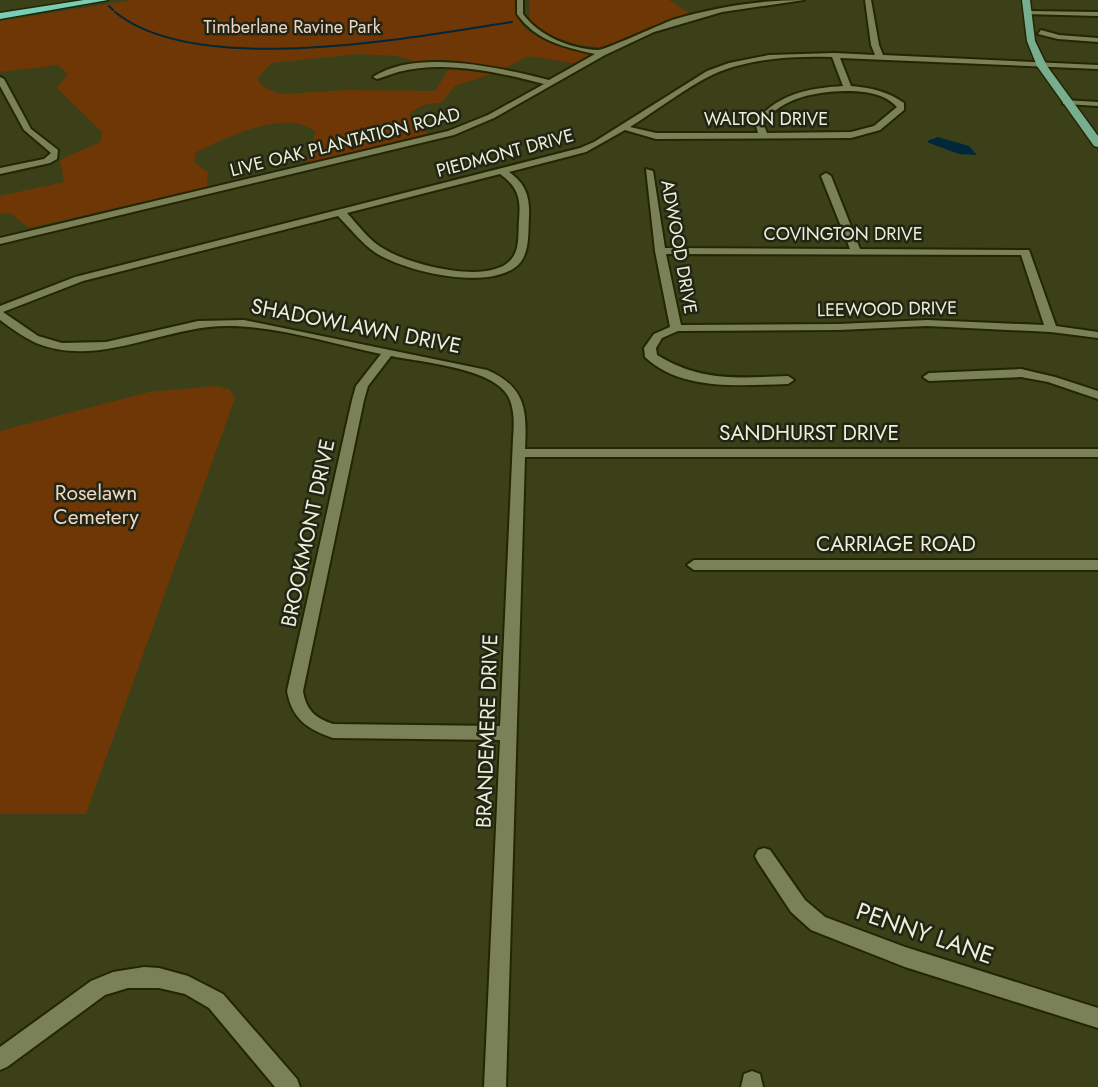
<svg xmlns="http://www.w3.org/2000/svg" width="1098" height="1087" font-family="Jost,sans-serif">
  <rect width="100%" height="100%" fill="#3b4018"/>
  <path fill="#6f3705" d="M132,0h383c-5,39 57,50 78,55l-15,9 -50,-8 -21,11 -82,-3 -29,-8 -39,-2 -85,9 -15,15 6,9 17,7 69,-4 86,1 13,-21 49,2 -42,14 -14,17c-14,0 -23,2 -32,12l21,21 -110,25h-14l7,-14 2,-16c-33,-22 -87,6 -119,21l-2,10 14,10 -1,15 -178,41 -19,-15 -10,1v-18l64,-14 -4,-22 40,-18 2,-10 -45,-44 11,-14 -10,-9 -58,7v-51z
    M530,0h139l20,13 -83,34c-23,1 -65,-9 -77,-30z
    M215,386l14,3 6,9 -149,416h-86v-383l149,-39z"/>
  <path fill="#00273a" d="M938,137l31,9 8,9 -18,-1 -30,-11 -2,-2z"/>
  <g fill="none" stroke-linecap="round" stroke-linejoin="round">
    <path stroke="#00273a" stroke-width="2" d="M109,6l4,4
      M115,12c82,67 298,25 397,10"/>
    <g stroke="#232600" stroke-width="4">
      <path id="minor" d="M517,0h6v14c16,22 48,35 75,36 7,0 61,-25 74,-30 43,-13 88,-20 132,-20l-82,12 -68,20 -49,23 -111,63 -40,17 -454,109v-6l448,-107 40,-16 56,-31c-46,-12 -100,-24 -146,-12 -7,2 -14,5 -21,7l-4,-2c44,-29 128,-9 176,3l46,-26c-31,-7 -59,-13 -78,-40z
        M865,0h6l8,45 4,10 215,10v4l-258,-11 11,28c20,2 36,5 53,17v7l-24,20 -29,8 -195,1 -31,-9 -39,22 -77,20c17,12 21,25 20,45 -1,15 1,35 -10,47 -28,28 -113,8 -143,-11 -15,-10 -26,-25 -38,-37l-255,65 -80,31 35,24 24,7 44,-1 92,-21 46,-1 243,50c39,17 40,40 38,79h573v8h-573l-19,630h-22l16,-347 -167,-2c-26,-9 -41,-19 -46,-47l65,-291 4,-14 25,-32c-47,-10 -105,-28 -152,-28 -64,-1 -130,43 -193,17 -13,-6 -25,-15 -36,-23v-14l75,-29 505,-129 14,-6 113,-71 22,-8 40,-8 66,-2 40,2 -4,-10zM832,57l11,29c-34,2 -67,8 -88,37l3,10h-102l-26,-6c27,-17 55,-39 84,-53 36,-16 79,-18 118,-17zM845,91c19,0 39,2 52,16l-23,19 -23,6 -84,1 -4,-10c20,-26 52,-31 82,-32zM500,174c18,13 21,24 19,46 -1,11 1,27 -6,37 -19,30 -102,8 -127,-7 -16,-8 -27,-24 -39,-37zM391,356c29,6 102,12 117,40 7,13 6,29 5,43l-13,287 -167,-2c-18,-6 -27,-14 -30,-33l61,-291 4,-14z
        M1027,11l71,1v4l-73,-2z
        M1041,30l18,5 39,3v4l-40,-3 -20,-5z
        M0,77l4,2 27,50 27,21 -1,9 -7,4 -50,11v-6l44,-9 7,-6 -27,-23 -24,-44z
        M1063,100l35,2v4l-32,-2h-3z
        M646,169l7,2 12,77 185,1 -29,-73 5,-3 5,3 29,73 169,1 27,76 42,6v6l-47,-6 -124,-6 -88,4 -161,1 -16,7 -6,10 1,7c44,27 81,23 131,21l6,4 -6,4c-46,1 -106,8 -143,-27l-1,-9 10,-14 16,-7 -15,-76zM666,254l355,1 23,70 -117,-5 -88,4 -158,1z
        M1021,369l34,8 43,14v8l-50,-17 -27,-5 -92,4 -6,-4 6,-4z
        M694,560h404v10h-404l-7,-5z
        M764,848l6,2 35,50 20,17 80,30 193,61v20l-193,-61 -94,-37 -20,-18 -33,-50 -3,-6 3,-6z
        M144,967l15,1 29,8 35,18 74,85 3,8h-25l-66,-79 -24,-14 -26,-6h-31l-23,7 -98,72 -7,3v-23l91,-66 22,-9z
        M752,1071l8,3 3,13h-22l3,-13z"/>
    </g>
    <g stroke="#232600" stroke-width="3">
      <path id="major" d="M1022,0h8l5,41 12,25 51,70v11l-4,-1 -57,-80 -10,-25z"/>
    </g>
    <g stroke="#232600" stroke-width="3">
      <path id="highway" d="M84,0h24l-108,19v-6z"/>
    </g>
    <use href="#minor" fill="#7a8057" fill-rule="evenodd"/>
    <use href="#major" fill="#78ae90" fill-rule="evenodd"/>
    <use href="#highway" fill="#77cdb6" fill-rule="evenodd"/>
  </g>
  <g text-anchor="middle" dominant-baseline="central" stroke-width="5" stroke-linejoin="round" paint-order="stroke">
    <g font-size="18" fill="#eed5c6" stroke="#232514">
      <text x="292" y="27">Timberlane Ravine Park</text>
    </g>
    <g font-size="18" fill="#ecf0da" stroke="#232514">
      <text x="766" y="119">WALTON DRIVE</text>
      <text transform="translate(345 142) rotate(-14)">LIVE OAK PLANTATION ROAD</text>
      <text transform="translate(505 153) rotate(-15)">PIEDMONT DRIVE</text>
      <text x="843" y="234">COVINGTON DRIVE</text>
      <text transform="translate(679 247) rotate(80)">ADWOOD DRIVE</text>
      <text transform="translate(887 309) rotate(-1)">LEEWOOD DRIVE</text>
    </g>
    <g font-size="21" fill="#ecf0da" stroke="#232514">
      <text transform="translate(356 326) rotate(11)">SHADOWLAWN DRIVE</text>
      <text x="809" y="433">SANDHURST DRIVE</text>
      <text transform="translate(308 533) rotate(-78)">BROOKMONT DRIVE</text>
      <text x="896" y="544">CARRIAGE ROAD</text>
      <text transform="translate(487 731) rotate(-88)">BRANDEMERE DRIVE</text>
    </g>
    <g font-size="21" fill="#eed5c6" stroke="#232514">
      <text x="96" y="493">Roselawn<tspan x="96" dy="24">Cemetery</tspan></text>
    </g>
    <g font-size="24" fill="#ecf0da" stroke="#232514">
      <text transform="translate(925 933) rotate(19)">PENNY LANE</text>
    </g>
  </g>
</svg>
